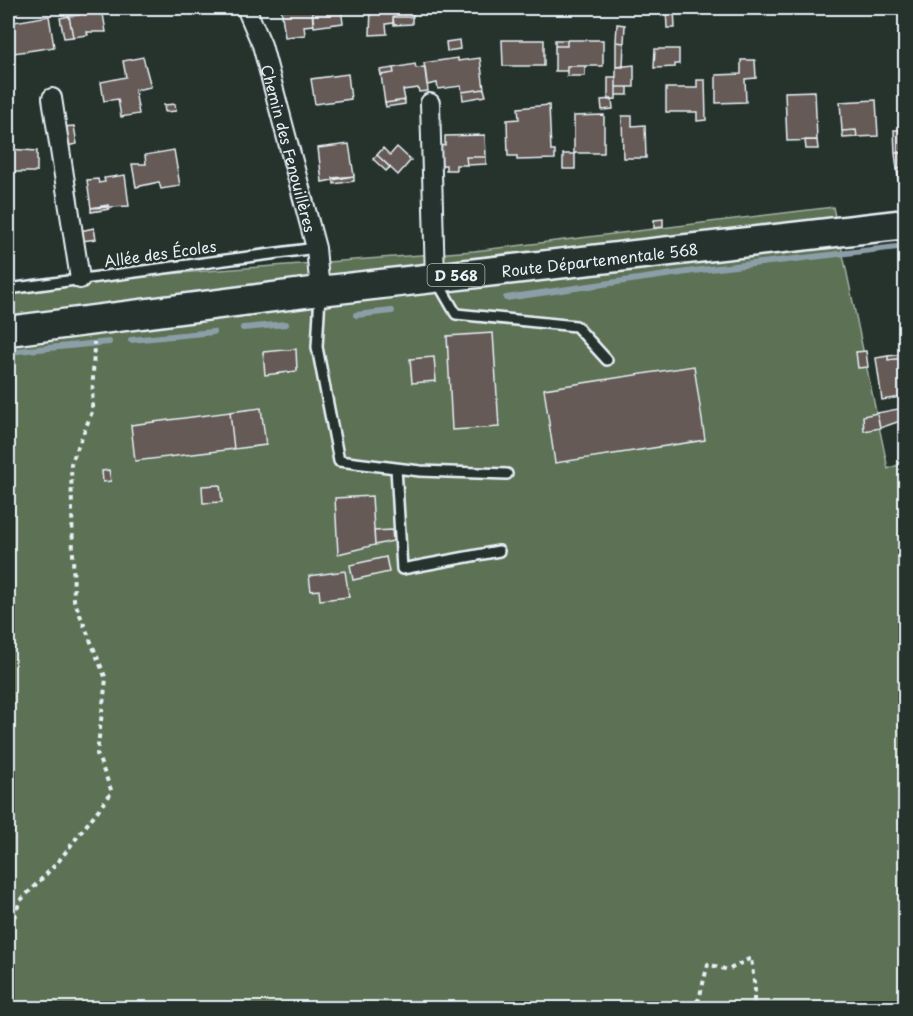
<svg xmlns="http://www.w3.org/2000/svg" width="913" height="1016" font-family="'Playpen Sans',sans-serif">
  <rect width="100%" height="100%" fill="#26332d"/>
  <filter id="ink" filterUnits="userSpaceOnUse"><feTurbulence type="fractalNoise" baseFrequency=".0167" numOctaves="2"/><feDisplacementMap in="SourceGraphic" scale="12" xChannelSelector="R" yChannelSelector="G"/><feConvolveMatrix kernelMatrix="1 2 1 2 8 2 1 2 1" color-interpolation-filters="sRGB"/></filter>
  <g filter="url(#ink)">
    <path fill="#5d7155" stroke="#a2b1a6" stroke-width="1.5" d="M833,207l55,262 17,-7v546h-897v-722l466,-35z"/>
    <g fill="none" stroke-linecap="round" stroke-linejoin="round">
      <path stroke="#8c9fa8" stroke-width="6" d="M506,298l195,-28 205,-24
        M356,315l36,-4
        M243,328l43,-4
        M131,340l82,-8
        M8,352l101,-10"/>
    </g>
    <path fill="#655a55" stroke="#e8f1f8" stroke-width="1.5" d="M8,8h21l-21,6z
      M102,8l4,24h-19l1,3 -15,2 -4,-21 10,-1v-4z
      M281,8h31l1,17 -9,1 1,9 -20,2z
      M312,8h29l2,15 -29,4z
      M371,8h41l1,9h-20v6l-7,1 1,10 -17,1z
      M666,8h8l1,20h-8z
      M49,16l5,31 -40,6 -6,-30z
      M69,16l4,21 -9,1 -4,-20z
      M393,17h19v7l-18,1z
      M617,24l8,1 -1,18 -8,-1z
      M459,40l1,9 -13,2 -1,-9z
      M502,40h42v26h-41z
      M555,40h12v6h-12z
      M567,40h36v26h-36v5h-12v-25h12z
      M616,42l8,1 -1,24h-7z
      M655,49h24v15h-4v3l-21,1z
      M143,57l8,30 -16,3 4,24 -18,3 -3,-18 -14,2 -3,-19 25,-5 -3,-16z
      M458,58v3l22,-3 4,31 -22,3 -1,-6 -23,3 -1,-6 -10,2 -3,-22z
      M741,60h14l1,18 -11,1 1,23 -30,1v-28l25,-1z
      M415,64l1,4 9,-1 3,24 -9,1 -1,-4 -15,2 2,10 -20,3 -4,-28 13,-2 -1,-5z
      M634,65v22h-18v-20z
      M567,66h18v10h-18z
      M393,68l1,5 -13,2 -1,-5z
      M348,74l3,25 -36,5 -4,-25z
      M608,77h8v22l-8,1z
      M697,80h8l1,40 -9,1v-9h-31v-24h31z
      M616,87h12v8h-12z
      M484,89l2,7 -23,4 -1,-8z
      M815,91l2,49 -30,1 -2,-49z
      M612,99l1,10 -11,1 -1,-10z
      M405,100v4l-19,3 -1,-4z
      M876,100l2,36 -21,1 -1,-7 -14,1 -2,-29z
      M175,104l1,7 -11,1 -1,-7z
      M549,105l2,46h4v8l-38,1v-4h-9l-1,-36 12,-1 -1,-11z
      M604,115v38h-30v-37z
      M622,116h10v10l13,-1 1,33h-23z
      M74,126l3,18 -11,2 -3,-19z
      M856,130l1,7 -14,1 -1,-7z
      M894,130h12v23h-11z
      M485,135l1,22h-20l1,8h-11v5h-10v-5h-10v-26h5v7l4,-1v-9z
      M805,140h12l1,9h-12z
      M349,144l5,32 -32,6 -4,-34z
      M397,147l14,13 -13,15 -21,-20 6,-7 7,7z
      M8,149l29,2v21h-29z
      M174,150l6,36 -19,3 -2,-7 -23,5 -4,-23h14l-1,-9z
      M895,153h11v15l-9,1z
      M563,154h12v15h-12z
      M377,155l13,12 -4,4 -13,-12z
      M466,157h20v7l-19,1z
      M906,168l-1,24 -5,1 -3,-24z
      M125,175l4,31 -38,2 -4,-28 11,-1 1,4 6,-1 -1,-4z
      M354,176v5l-20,3 -1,-6z
      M109,205v4l-18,3v-4z
      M663,219v8l-9,1v-8z
      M94,228l2,11 -14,2 -2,-10z
      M493,333l6,94 -47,3 -5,-94z
      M296,349l1,22 -32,4 -2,-23z
      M866,351l2,16 -10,1 -2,-16z
      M904,354v4l-16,2v-4z
      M888,356v4l16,-2 2,38 -24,4 -6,-42z
      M434,357l2,24 -24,2 -2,-24z
      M694,366l11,74 -150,23 -11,-74z
      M261,408l5,37 -32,4 -4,-37z
      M903,408l3,11 -26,9 -3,-15z
      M230,412l4,37 -99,12 -4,-36z
      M877,413l3,15 -16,3 -1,-15z
      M109,470l2,11 -8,1 -1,-11z
      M220,485l2,17 -19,1 -1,-17z
      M372,496l3,49 -37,9 -3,-56z
      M392,530l1,11 -18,4 -1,-14z
      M386,557l3,15 -36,8 -3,-15z
      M345,571l4,26 -29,3 -1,-10 -8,1 -2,-15z"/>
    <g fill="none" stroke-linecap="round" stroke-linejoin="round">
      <g stroke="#e8f1f8" stroke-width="14">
        <path id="service" d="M437,281l19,33 120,12 31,34
          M8,289l308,-41
          M320,295l-3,52 22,114 81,10 87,3
          M396,468l6,101 97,-18"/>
      </g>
      <g stroke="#e8f1f8" stroke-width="22">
        <g id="minor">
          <path id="s1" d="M246,8l16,37 54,203 4,43"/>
          <path d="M52,98l28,181"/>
          <path d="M430,103l5,175"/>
        </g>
      </g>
      <g stroke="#e8f1f8" stroke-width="33">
        <g id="primary">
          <path id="s2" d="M8,331l312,-40 586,-67"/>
        </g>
      </g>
      <path stroke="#e8f1f8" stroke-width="4" stroke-dasharray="4.5 4.5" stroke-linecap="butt" d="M8,934l12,-33 38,-39 54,-70 -15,-38 9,-75 -32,-79 -3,-136 21,-52 2,-70
        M690,1008l9,-9 9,-35 20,6 23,-12 4,32 -2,18
        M894,1008l12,-9"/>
      <use href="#service" stroke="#26332d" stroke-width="9"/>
      <use href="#minor" stroke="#26332d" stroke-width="18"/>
      <use href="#primary" stroke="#26332d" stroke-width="28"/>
    </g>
  </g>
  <g text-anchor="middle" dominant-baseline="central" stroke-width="5" stroke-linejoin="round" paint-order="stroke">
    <rect fill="#26332d" stroke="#aeb8bb" stroke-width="1.5" x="427.5" y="264" width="57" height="22" rx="4.5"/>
    <g font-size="14" font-weight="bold" fill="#e8f1f8">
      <text x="456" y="275">D 568</text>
    </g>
    <g font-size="15" fill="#e8f1f8" stroke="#26332d">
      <text stroke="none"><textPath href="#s1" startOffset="147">Chemin des Fenouillères</textPath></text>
      <text transform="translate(160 253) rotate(-8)">Allée des Écoles</text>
      <text stroke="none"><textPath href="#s2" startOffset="596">Route Départementale 568</textPath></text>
    </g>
  </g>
  <rect width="913" height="1016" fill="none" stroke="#26332d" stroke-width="30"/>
  <rect x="15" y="15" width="883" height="986" fill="none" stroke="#e8f1f8" stroke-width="2" filter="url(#ink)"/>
</svg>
